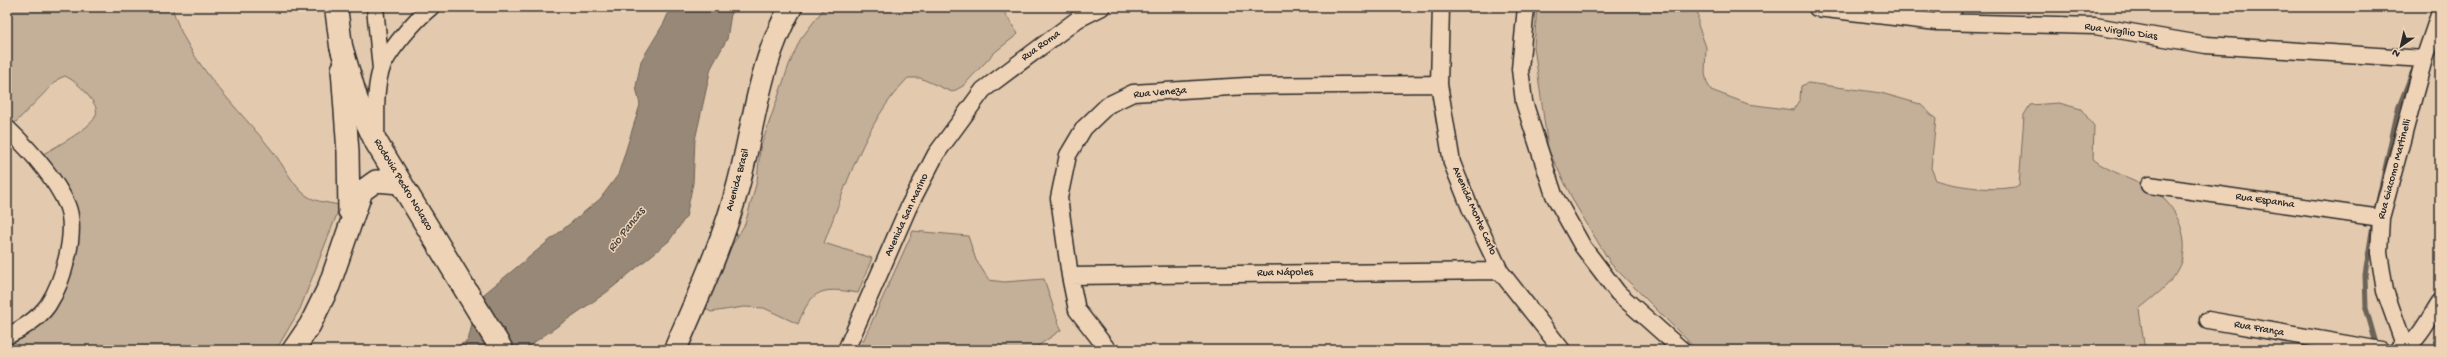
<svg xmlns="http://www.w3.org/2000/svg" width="2447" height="357" font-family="'Gochi Hand',sans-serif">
  <rect width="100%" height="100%" fill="#e3c9ae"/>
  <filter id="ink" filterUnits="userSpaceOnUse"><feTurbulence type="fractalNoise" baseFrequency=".025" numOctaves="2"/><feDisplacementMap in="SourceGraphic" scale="8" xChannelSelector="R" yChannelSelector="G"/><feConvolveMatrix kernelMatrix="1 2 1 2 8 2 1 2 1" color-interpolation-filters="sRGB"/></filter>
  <g filter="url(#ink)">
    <path fill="#c4af98" stroke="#786d62" d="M7,7h165c15,56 67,101 102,146 9,12 17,28 28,39 10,10 24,10 37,13l-2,9 -37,95 -24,41h-257l-10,-17 38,-35 13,-27 6,-39 -8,-44 -18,-32c13,-8 50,-27 55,-39 4,-7 -1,-14 -5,-19 -7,-10 -15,-17 -25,-22l-7,3 -46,47 -5,-4z
      M825,7h176l17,27 -23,18 -32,34 -11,6 -32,-14h-12c-42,42 -63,110 -84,165l48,15 -14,35c-36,-6 -46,-5 -60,31l-34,-16 -20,-1 -33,5 -5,-3 -1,-10 4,-16 36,-59 12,-43 3,-32 29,-84 11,-25z
      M1537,7h161v18l8,22 -1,26 2,10 4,7 37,14 45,6 7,-11 1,-13 7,-3 73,10 39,11 16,15 -5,49 5,12c22,7 61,12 83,6l5,-71 6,-10 29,-2 22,6 13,17 -1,33c17,14 38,18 57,29 27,15 45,56 27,84 -9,15 -25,26 -38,37l5,35 6,6h-453l-86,-86 -36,-60 -27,-55 -14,-103z
      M913,231l55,5 8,24 13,20 15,2 40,-3 17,51 -29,20h-173z"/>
    <path fill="#988877" stroke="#6c6359" d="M671,7h61l-5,32 -16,29 -16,72 -2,43 -7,34 -17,24 -62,51 -84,58h-74l19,-9 10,-42 122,-100 18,-24 22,-70 -4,-18 5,-26 23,-38z"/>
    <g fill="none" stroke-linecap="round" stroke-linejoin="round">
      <path stroke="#6c6359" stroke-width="5" d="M2377,206l21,-97 15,-38
        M2373,225l-8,50 1,33 11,39"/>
      <g stroke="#2b2b2b" stroke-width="19">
        <path id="minor" d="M375,7l6,62
          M1441,7l-2,77 13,79 19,47 29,61 62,79
          M1526,7l-6,62 4,33 30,93 29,52 35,46 64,57
          M1817,8l120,14 158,4 111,19 218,14
          M1937,22l18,-15
          M7,128c23,22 47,48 60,77 11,27 -4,77 -19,100 -9,13 -27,25 -41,31
          M376,138c1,-22 -2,-47 5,-68 6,-18 35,-51 50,-63
          M2149,185l232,33
          M1070,276l430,-5
          M2208,320l173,30
          M846,350l63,-144 27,-52 47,-64 95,-71 24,-12
          M1108,350l-31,-40 -7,-34 -11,-78 9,-43 16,-27 24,-23 25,-12 114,-7 192,-2
          M2397,350c20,-3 32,-32 43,-48
          M2406,350l-21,-59 -6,-38 2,-35 43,-159 16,-47"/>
      </g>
      <g stroke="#2b2b2b" stroke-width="24">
        <path id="tertiary" d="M342,69l6,83 1,59
          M293,350l17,-25 19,-39 33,-95 14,-10 24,2"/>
      </g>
      <g stroke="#2b2b2b" stroke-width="25">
        <path id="secondary" d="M675,350c23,-54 48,-107 63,-164 16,-60 21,-124 53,-179"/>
      </g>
      <g stroke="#2b2b2b" stroke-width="25">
        <path id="trunk" d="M336,7l5,39 16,55 19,41 126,208"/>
      </g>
      <use href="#minor" stroke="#efd3b6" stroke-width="16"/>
      <use href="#tertiary" stroke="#efd3b6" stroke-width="21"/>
      <use href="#secondary" stroke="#efd3b6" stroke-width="22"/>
      <use href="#trunk" stroke="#efd3b6" stroke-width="22"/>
    </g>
  </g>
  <g text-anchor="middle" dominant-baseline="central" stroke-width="3" stroke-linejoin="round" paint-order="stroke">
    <g font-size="11" fill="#2b2b2b" stroke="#efd3b6">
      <text transform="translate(2121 32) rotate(8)">Rua Virgílio Dias</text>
      <text transform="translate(1041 46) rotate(-36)">Rua Roma</text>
      <text transform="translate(1160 93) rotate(-5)">Rua Veneza</text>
      <text transform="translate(2395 169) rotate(-75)">Rua Giacomo Martinelli</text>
      <text transform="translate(738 180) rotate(-75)">Avenida Brasil</text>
      <text transform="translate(403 185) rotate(59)">Rodovia Pedro Nolasco</text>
      <text transform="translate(2265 201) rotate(8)">Rua Espanha</text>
      <text transform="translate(1474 211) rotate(66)">Avenida Monte Carlo</text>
      <text transform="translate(907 215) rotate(-65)">Avenida San Marino</text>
      <text transform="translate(1285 273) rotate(-1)">Rua Nápoles</text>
      <text transform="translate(2259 329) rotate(10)">Rua França</text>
    </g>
    <g font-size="12" font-style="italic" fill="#46423e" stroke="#efd3b6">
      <text transform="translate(627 230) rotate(-52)">Rio Pancas</text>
    </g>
  </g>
  <rect width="2447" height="357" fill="none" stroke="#efd3b6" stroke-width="24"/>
  <rect x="12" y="12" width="2423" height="333" fill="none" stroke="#2b2b2b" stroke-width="1.5" filter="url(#ink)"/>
  <g transform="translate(2401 46) rotate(214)" stroke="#efd3b6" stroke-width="3" paint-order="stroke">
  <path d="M0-3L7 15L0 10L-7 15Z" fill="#2b2b2b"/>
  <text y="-6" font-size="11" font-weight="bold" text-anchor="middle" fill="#2b2b2b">N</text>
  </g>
</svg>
